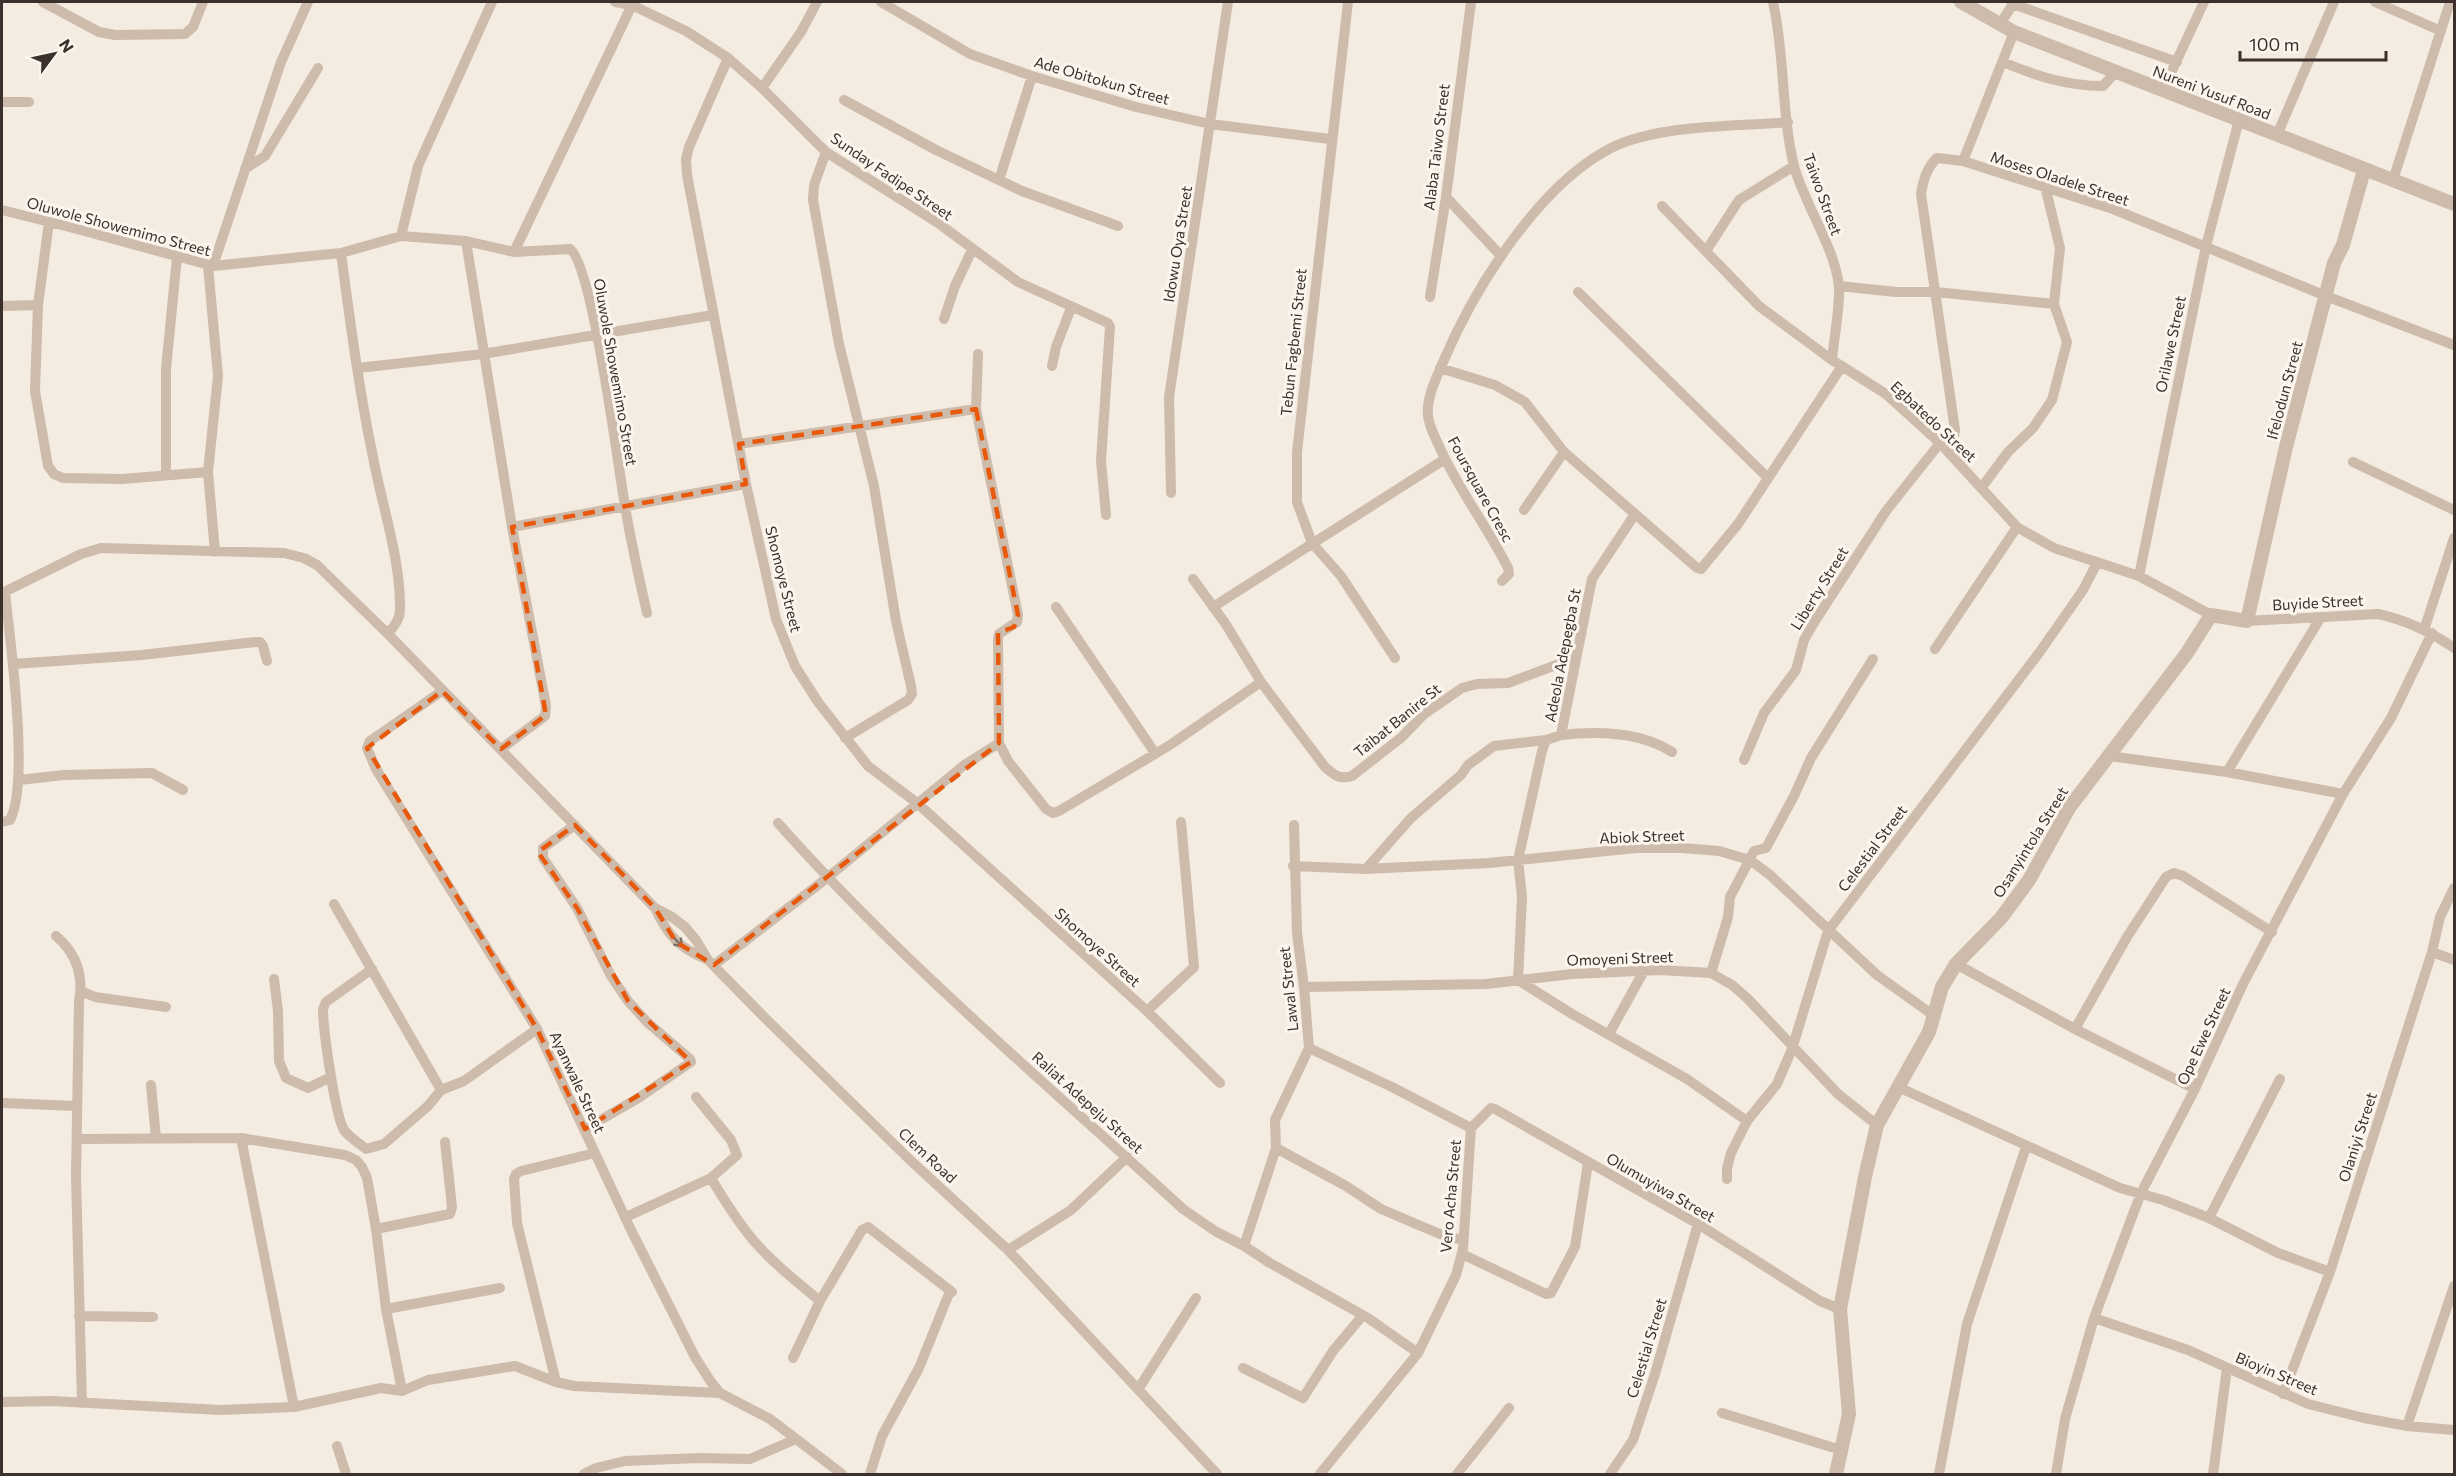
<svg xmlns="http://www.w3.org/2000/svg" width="2456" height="1476" font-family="Commissioner,sans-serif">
  <rect width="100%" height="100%" fill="#f4ebe1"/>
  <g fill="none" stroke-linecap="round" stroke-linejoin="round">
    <path stroke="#cdbbac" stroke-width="10" d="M43,2l56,30 16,3 70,-1 8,-7 10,-25
      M615,2l17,3 54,26 42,27 34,30 64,64 112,71 80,59 90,41 2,4 -9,134 5,54
      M881,2l89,52 62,22 104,31 74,17 120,15
      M1348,2l-51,450v50l15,41 29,33 54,82
      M1773,2c12,53 8,110 21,164 10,37 42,84 45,121 1,23 -5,49 -7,73
      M2011,2l2,2 164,58
      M2375,2l66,29
      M2000,24l13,-20
      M728,58l-39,89 -3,12 1,16 59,309 30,135 19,47 23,36 50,64 49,37 230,208 73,72
      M2003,62c33,14 64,24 100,24l12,-13
      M762,88l39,-56 16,-30
      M2163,90l41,-88
      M844,100l92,50 86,41 96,35
      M2,102h27
      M2277,135l57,-133
      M826,152l-12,33 -1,15 26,144 35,142 22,135 15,65 1,8 -4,6 -63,38
      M1963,161l51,-129
      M245,169l20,-13 53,-88
      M999,180l33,-104
      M2393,180l57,-178
      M1446,197l55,59
      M1662,206l97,100 73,54 54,34 54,49 77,84 37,21 85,28 72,39
      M2,210l75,19 136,37 128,-13 60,-17 65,5 48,11 56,-3c23,17 48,218 55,257 6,36 14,72 22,107
      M49,222l-11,83 -3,86 13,75 6,8 9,4 59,1 86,-7
      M401,236l17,-70 74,-164
      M466,241l46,286 34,179 -1,10 -44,33
      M1706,251l33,-51 55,-34
      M514,252l118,-247
      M341,253c9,68 18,137 32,204 9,49 28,103 27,153 0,10 -7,17 -12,24
      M208,266l10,110 -10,96 7,80
      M213,266l68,-204 27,-60
      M1839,286l57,6h40l118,12
      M1578,292l190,186
      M1430,297l16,-100 25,-195
      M2,306l36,-1
      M944,319l11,-33 17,-36
      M978,354l-2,55 42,206 -1,7 -18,12 -1,5 1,104 9,18 38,48 7,4 6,-2 111,-66 91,-63
      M1052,366l4,-19 15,-39
      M358,368l125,-14 230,-39
      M1440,368l55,17 30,17 39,50 133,116 4,1 37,-45 104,-158
      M739,444l237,-35
      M1951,454l4,-24 -34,-236c2,-14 6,-27 16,-36l26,3 150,48 213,87 128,49
      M2353,462l101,48
      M166,475v-106l11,-112
      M1982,487l26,-35 25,-24 19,-28 15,-58 -13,-38 6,-56 -15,-62
      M1171,493l-2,-96 59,-395
      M1524,510l40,-58
      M1635,514l-43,65 -31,156 -15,5 -4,11 -24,109 4,37 -4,83 54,34 115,65 60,42
      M512,527l234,-43
      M2139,576l67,-330 33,-126
      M1193,579l32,44 36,59 64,85c9,8 14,13 27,9l50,-39 21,-22 39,-27 15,-4 31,-1 67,-25
      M1502,581l7,-7 -1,-6c-21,-42 -50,-79 -69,-122 -4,-9 -10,-20 -11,-30 -2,-19 9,-39 16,-56 31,-73 96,-177 169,-213 49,-23 121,-20 175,-25
      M2,593l79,-39 20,-6 183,5 20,5 13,7 71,69 267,274 17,9 13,10 11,13 12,20 57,58 144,141 99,91 209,224
      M1056,607l99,146
      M1213,607l232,-148
      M2247,621l131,-7c28,6 53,18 76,34
      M2424,630l30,-92
      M1935,649l82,-122
      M13,664l129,-9 113,-13h5l3,4 4,15
      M442,691l-72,50 -3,7 9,21 161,260 94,201 64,127 16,25 9,11 50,26 72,55
      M1561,735c36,-4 80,-3 111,17
      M2109,756l118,16 116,22
      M1744,760l20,-47 32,-43 8,-30 11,-19 71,-110 54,-68
      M2227,772l94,-155
      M19,780l45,-5 88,-2 31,17
      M2,822l8,-2c20,-37 0,-181 -5,-227
      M778,823c124,140 268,260 405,386l32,22 29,15 26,17 98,55 50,35
      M575,825l-32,23v10l34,50 34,68 17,25 19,21 43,37 1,3 -51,35 -55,32
      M1293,866l73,3 123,-6 147,-15h46l37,3 31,9 20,15 107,100 56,40
      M1366,869l45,-51 50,-43 7,-10 26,-19 52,-6
      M334,904l107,186
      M655,908c13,28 24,40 53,52
      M56,936c20,17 28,39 23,66l-3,174 6,227
      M2432,952l22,8
      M1956,964l119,65 120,60
      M714,965l113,-87 136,-112 36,-23
      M372,969l-46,33 -3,7c0,20 12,106 21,121 5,7 15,13 22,19l18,-5 44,-38 13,-16 23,-9 73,-52
      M1711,973l17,-56 2,-20 24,-46 12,-3 28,-52 17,-38 62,-99
      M274,979l4,32 1,50 7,17 22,10 23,-11
      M1304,987l182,-3 86,-10 88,-4 51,3 21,12 15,13 91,96 39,31
      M81,991l14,6 71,10
      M1147,1011l47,-44 -13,-145
      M2075,1029l52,-92 39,-60 8,-4 9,3 89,56
      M1609,1034l36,-65
      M1309,1048l85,40 77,40 -8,121 -7,26 -38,78 -98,121
      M151,1085l5,53
      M1898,1087l222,101 43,12 46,18 69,35 52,19
      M2,1103l74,3
      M1471,1128l20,-20 4,1 203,115 122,77 20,8
      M241,1138l53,269
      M78,1139l163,-1 104,17 11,5 6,7 5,11 9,51 10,80 16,82
      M1276,1148l70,38 35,23 61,26 21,5
      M711,1178c13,22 26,43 43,63 19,22 43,41 66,60
      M1727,1179v-11l4,-15 16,-32 30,-37 15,-35 36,-118 211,-278 44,-63 14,-27
      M626,1217l85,-39 26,-23 -6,-15 -35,-43
      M2209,1218l71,-139
      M376,1229l74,-15 2,-7 -7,-65
      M1244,1246l32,-98 -1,-28 34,-72 -5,-61 -7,-54 -3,-108
      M1008,1250l63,-40 56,-53
      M1462,1254l84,40 5,-1 24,-46 13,-84
      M386,1309l114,-21
      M79,1316l74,1
      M2094,1318l94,32 120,54 56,14 43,8 47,4
      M793,1358l27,-57 42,-71 6,-3 84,65 -2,-1 -31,77 -37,68 -12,38
      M1243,1368l60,30 30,-47 30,-36
      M556,1382l-39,-159 -3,-44 2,-5 5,-3 74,-18
      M1139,1388l57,-90
      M2283,1394l47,-122 102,-320 8,-35 14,-29
      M2,1402l50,-1 168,9 74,-3 87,-19 21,3 26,-11 87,-14 41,16 18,4 146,7
      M1722,1413l119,37
      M2407,1426l47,-140
      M337,1446l9,28
      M584,1474l12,-6 29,-7 74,-3 51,1 46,-20
      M1457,1474l52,-66
      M1610,1474l23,-34 22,-66 43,-150
      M1939,1474l28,-150 59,-177
      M2056,1474l9,-55 29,-101 47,-125 54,-104 48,-105 100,-190 48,-76 41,-85
      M2213,1474l14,-106"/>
    <path stroke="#cdbbac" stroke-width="14" d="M1961,2l53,30 440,172
      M1836,1474l13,-60 -9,-105 25,-132 12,-52 52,-93 13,-45 14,-23 45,-46 28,-38 40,-72 118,-155 24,-38 36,6 39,-174 48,-184 9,-18 21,-75"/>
  </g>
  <defs><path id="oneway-shaft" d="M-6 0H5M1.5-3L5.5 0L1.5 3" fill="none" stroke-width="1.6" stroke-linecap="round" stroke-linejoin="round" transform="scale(1.5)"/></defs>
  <use stroke="#7d6f65" href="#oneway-shaft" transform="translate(676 940) rotate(46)"/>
  <path fill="none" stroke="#e8590c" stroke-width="4.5" stroke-dasharray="12 8" stroke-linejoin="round" d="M976,409l42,206 -4,12 -16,6 1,110 -285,222 -38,-23 -21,-34 -80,-83 -37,27 39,56 51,93 63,61 -106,67 -48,-100 -170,-281 75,-57 59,58 45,-34 -34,-188 234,-43 -7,-40z"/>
  <g text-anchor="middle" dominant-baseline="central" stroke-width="6" stroke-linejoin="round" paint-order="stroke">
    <g font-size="15" fill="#3b302b" stroke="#fbf5ee">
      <text transform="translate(1102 80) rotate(16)">Ade Obitokun Street</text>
      <text transform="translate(2212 92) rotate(21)">Nureni Yusuf Road</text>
      <text transform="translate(1436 147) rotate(-83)">Alaba Taiwo Street</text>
      <text transform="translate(892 176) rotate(34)">Sunday Fadipe Street</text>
      <text transform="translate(2060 178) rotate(18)">Moses Oladele Street</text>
      <text transform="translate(1823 194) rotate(70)">Taiwo Street</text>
      <text transform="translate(119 226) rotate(15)">Oluwole Showemimo Street</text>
      <text transform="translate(1177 244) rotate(-81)">Idowu Oya Street</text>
      <text transform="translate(1293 342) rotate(-84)">Tebun Fagbemi Street</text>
      <text transform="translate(2170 344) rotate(-78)">Orilawe Street</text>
      <text transform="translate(616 372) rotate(80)">Oluwole Showemimo Street</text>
      <text transform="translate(2284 390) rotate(-75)">Ifelodun Street</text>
      <text transform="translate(1934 421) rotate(43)">Egbatedo Street</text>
      <text transform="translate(1481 489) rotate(61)">Foursquare Cresc</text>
      <text transform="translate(784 579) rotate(76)">Shomoye Street</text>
      <text transform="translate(1819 588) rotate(-58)">Liberty Street</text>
      <text transform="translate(2318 602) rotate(-3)">Buyide Street</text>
      <text transform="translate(1562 655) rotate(-79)">Adeola Adepegba St</text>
      <text transform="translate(1397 720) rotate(-39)">Taibat Banire St</text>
      <text transform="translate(1642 836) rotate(-2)">Abiok Street</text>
      <text transform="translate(2030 842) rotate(-58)">Osanyintola Street</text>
      <text transform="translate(1872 848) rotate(-53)">Celestial Street</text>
      <text transform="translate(1098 947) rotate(42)">Shomoye Street</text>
      <text transform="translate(1620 958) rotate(-2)">Omoyeni Street</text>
      <text transform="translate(1288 989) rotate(-96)">Lawal Street</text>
      <text transform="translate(2203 1036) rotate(-65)">Ope Ewe Street</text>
      <text transform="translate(578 1082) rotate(65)">Ayanwale Street</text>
      <text transform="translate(1088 1102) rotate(42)">Raliat Adepeju Street</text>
      <text transform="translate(2357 1137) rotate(-72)">Olaniyi Street</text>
      <text transform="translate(928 1155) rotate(43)">Clem Road</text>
      <text transform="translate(1661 1187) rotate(30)">Olumuyiwa Street</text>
      <text transform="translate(1450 1196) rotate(-85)">Vero Acha Street</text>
      <text transform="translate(1646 1348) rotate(-73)">Celestial Street</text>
      <text transform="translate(2277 1373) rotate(23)">Bioyin Street</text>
    </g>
  </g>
  <rect width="2456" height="1476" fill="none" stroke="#3b302b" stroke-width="6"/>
  <g transform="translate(54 54) rotate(57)" stroke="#fbf5ee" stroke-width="4.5" paint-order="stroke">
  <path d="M0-4.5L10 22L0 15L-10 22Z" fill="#3b302b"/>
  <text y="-9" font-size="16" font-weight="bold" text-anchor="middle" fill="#3b302b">N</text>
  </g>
  <path d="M2240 51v9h146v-9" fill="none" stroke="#3b302b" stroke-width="3"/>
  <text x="2249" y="51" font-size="18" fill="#3b302b" stroke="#fbf5ee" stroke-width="4.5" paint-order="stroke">100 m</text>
</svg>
